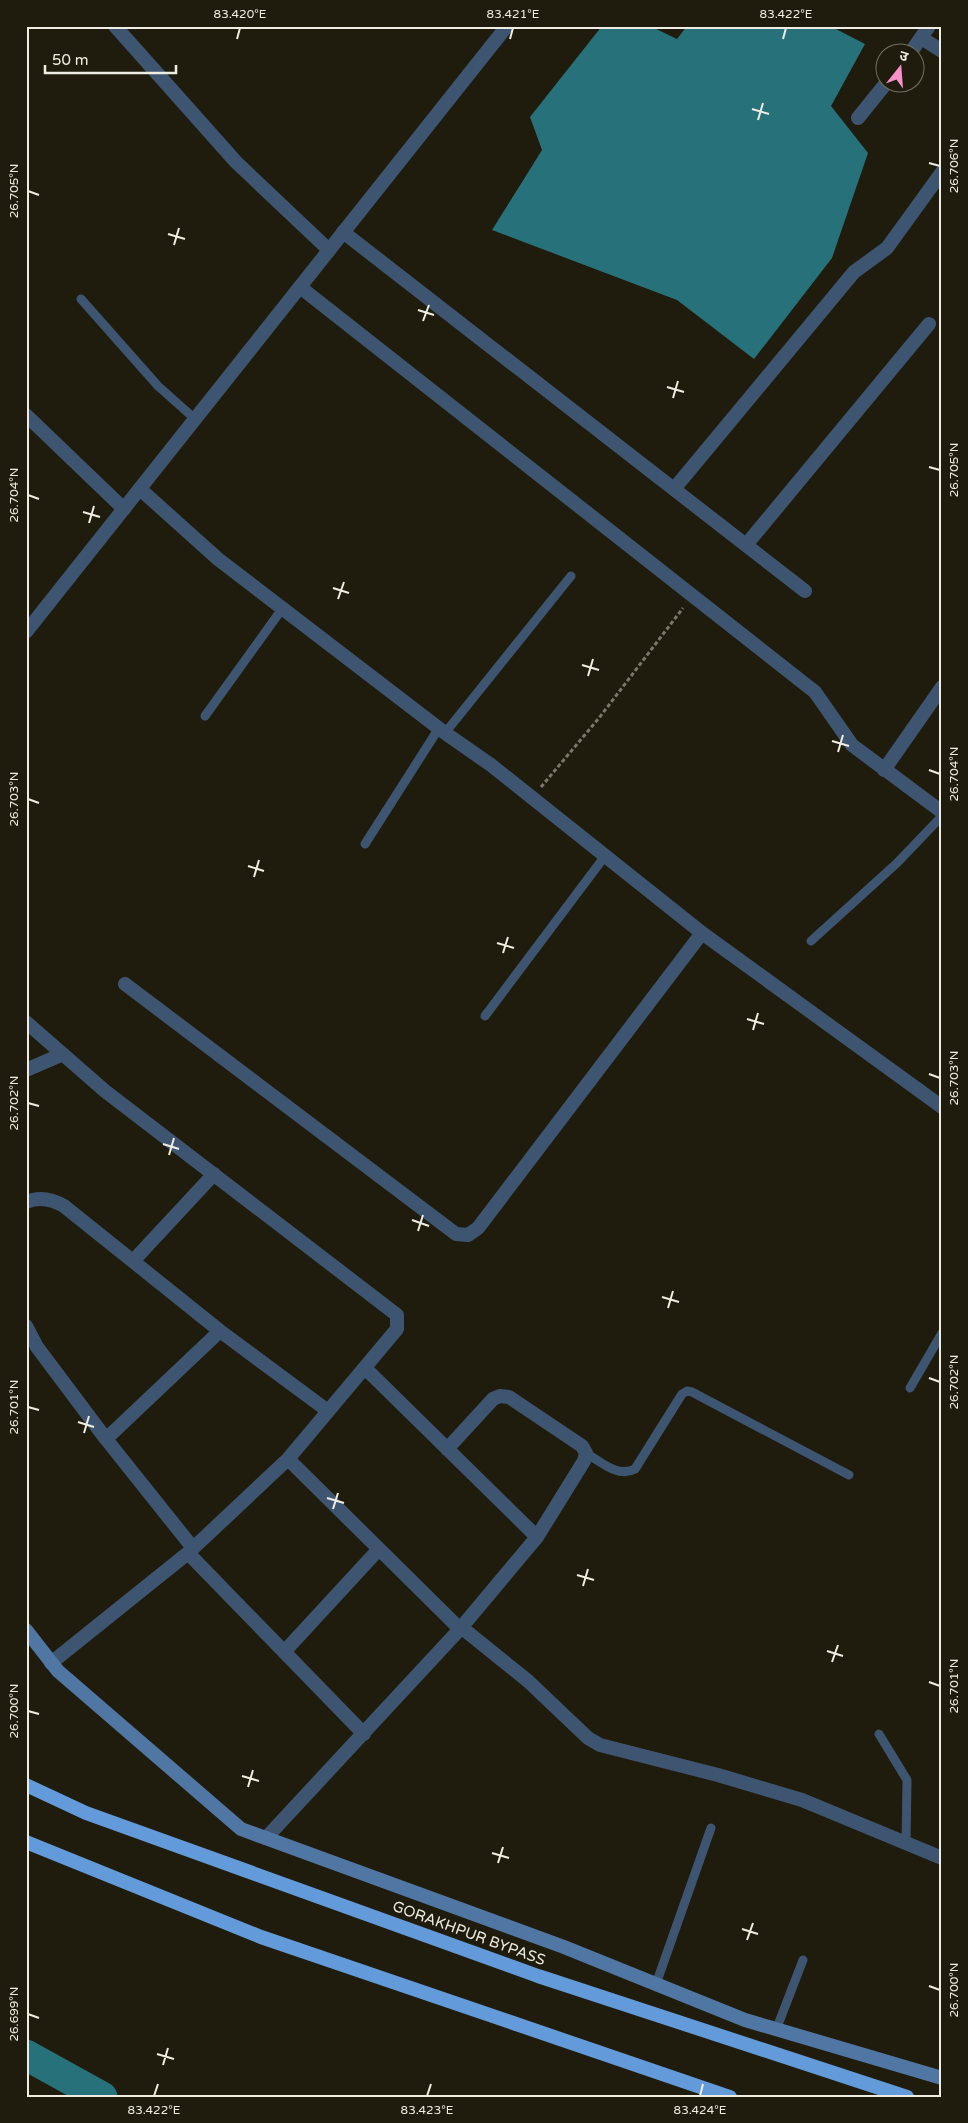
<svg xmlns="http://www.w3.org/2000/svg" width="968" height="2123" font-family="'Varela Round','Noto Sans Devanagari',sans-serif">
  <rect width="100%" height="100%" fill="#1f1c0d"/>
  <path fill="#27717b" d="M602,26h48l27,13 10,-13h143l35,18 -34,62 37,47 -36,105 -78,101 -77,-59 -185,-70 50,-80 -12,-33z"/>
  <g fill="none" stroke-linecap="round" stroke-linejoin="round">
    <path stroke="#27717b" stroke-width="31" d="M26,2055l76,42"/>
    <path stroke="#7a776b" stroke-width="3" stroke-dasharray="4 2.5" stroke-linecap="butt" d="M541,787l58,-69 84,-110"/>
    <path stroke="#3e5571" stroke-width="9" d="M81,299l77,87 37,33
      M205,716l77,-107
      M445,733l126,-157
      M365,844l74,-116
      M811,941l86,-78 45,-47
      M485,1016l120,-160
      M910,1388l32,-55
      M586,1453c15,9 32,25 49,16l47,-75 5,-3 5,1 157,83
      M879,1734l28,46 -1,64
      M656,1984l55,-156
      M776,2030l27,-70"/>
    <path stroke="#3e5571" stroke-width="14" d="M115,26l121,136 93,88
      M923,39l19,12
      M911,52l18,-26
      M858,118l29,-36
      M343,232l462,359
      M300,287l515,405 37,53 90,67
      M26,415l98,94
      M140,489l78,70 227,174 46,32 211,168 240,174
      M674,489l180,-217 33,-24 55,-76
      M746,545l183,-221
      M884,770l58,-83
      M125,984l331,250 12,1 10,-7 224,-295
      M26,1022l79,69 292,224v14l-109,130 -100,94 -137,110
      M26,1070l37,-16
      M26,1202c14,-6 26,-3 38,4l156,125 108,80
      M134,1260l80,-86
      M26,1326l11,21 69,92 87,109
      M365,1368l172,169
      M106,1439l114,-108
      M288,1459l172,170
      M188,1553l176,181
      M461,1627l67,54 60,57 12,7 118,30 84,25 140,58
      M284,1652l95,-103
      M266,1838l194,-209 77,-92 47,-76 2,-8 -4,-7 -73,-49 -9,-1 -7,3 -46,50"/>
    <path stroke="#3e5571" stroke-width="14" d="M26,632l481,-606"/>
    <path stroke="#5076a3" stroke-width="14" d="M26,1630l32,41 183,158 323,118 181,73 197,58"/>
    <path stroke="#639ada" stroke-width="14" d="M26,1785l60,28 452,163 369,121
      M26,1842l235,95 469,160"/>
  </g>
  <path fill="none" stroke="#efede3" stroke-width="2" d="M237,39l3,-11M510,39l3,-11M783,39l3,-11M752,109l17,5M758,120l5,-17M929,163l11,3M28,191l11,4M168,234l17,5M174,245l5,-17M418,310l16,5M423,321l6,-16M667,387l17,5M673,398l5,-17M929,467l11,3M28,495l11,4M83,512l17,5M89,523l5,-17M333,588l16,5M338,599l6,-17M582,665l17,5M588,676l5,-17M832,741l17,5M838,752l5,-17M929,770l11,4M28,799l11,4M248,866l16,5M254,877l5,-17M497,943l17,5M503,953l5,-16M747,1019l17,5M753,1030l5,-17M929,1074l11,4M28,1103l11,3M163,1144l16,5M169,1155l5,-17M412,1220l17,6M418,1231l5,-16M662,1297l17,5M668,1308l5,-17M929,1378l11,4M28,1407l11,3M78,1422l16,5M84,1433l5,-17M327,1498l17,5M333,1509l5,-16M577,1575l17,5M583,1586l5,-17M827,1651l16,5M832,1662l6,-17M929,1682l11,4M28,1711l11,3M242,1776l17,5M248,1787l5,-17M492,1853l17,5M498,1863l5,-16M742,1929l16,5M747,1940l6,-17M929,1986l11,4M28,2014l11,4M157,2054l17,5M163,2065l5,-17M154,2096l4,-12M427,2096l4,-12M700,2096l3,-12"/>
  <g text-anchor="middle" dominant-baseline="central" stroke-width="4" stroke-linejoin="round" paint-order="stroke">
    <g font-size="15" fill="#efede3" stroke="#1f1c0d">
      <text transform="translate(469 1933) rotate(20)">GORAKHPUR BYPASS</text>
    </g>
  </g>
  <rect width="968" height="2123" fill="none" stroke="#1f1c0d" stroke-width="55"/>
  <g transform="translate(900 68) rotate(17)"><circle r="24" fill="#1f1c0d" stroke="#727063"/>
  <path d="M0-4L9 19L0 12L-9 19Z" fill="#f890cc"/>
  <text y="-8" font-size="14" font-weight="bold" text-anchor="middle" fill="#efede3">उ</text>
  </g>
  <path d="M45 65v8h131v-8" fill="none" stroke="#efede3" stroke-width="2.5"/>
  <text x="52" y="65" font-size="15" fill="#efede3" stroke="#1f1c0d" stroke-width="4" paint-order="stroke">50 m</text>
  <rect x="28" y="28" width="912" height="2068" fill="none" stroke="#efede3" stroke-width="2"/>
  <g font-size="12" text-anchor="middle" fill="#efede3">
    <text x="240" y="18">83.420°E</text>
    <text x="513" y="18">83.421°E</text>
    <text x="786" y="18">83.422°E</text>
    <text transform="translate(954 166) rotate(-90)" y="4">26.706°N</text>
    <text transform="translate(14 191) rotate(-90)" y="4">26.705°N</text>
    <text transform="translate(954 470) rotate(-90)" y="4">26.705°N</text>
    <text transform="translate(14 495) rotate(-90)" y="4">26.704°N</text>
    <text transform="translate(954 774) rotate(-90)" y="4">26.704°N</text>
    <text transform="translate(14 799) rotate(-90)" y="4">26.703°N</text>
    <text transform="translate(954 1078) rotate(-90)" y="4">26.703°N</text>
    <text transform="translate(14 1103) rotate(-90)" y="4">26.702°N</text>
    <text transform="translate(954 1382) rotate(-90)" y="4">26.702°N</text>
    <text transform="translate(14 1407) rotate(-90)" y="4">26.701°N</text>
    <text transform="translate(954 1686) rotate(-90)" y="4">26.701°N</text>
    <text transform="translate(14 1711) rotate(-90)" y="4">26.700°N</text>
    <text transform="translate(954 1990) rotate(-90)" y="4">26.700°N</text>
    <text transform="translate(14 2014) rotate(-90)" y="4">26.699°N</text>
    <text x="154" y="2114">83.422°E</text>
    <text x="427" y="2114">83.423°E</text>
    <text x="700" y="2114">83.424°E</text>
  </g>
</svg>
